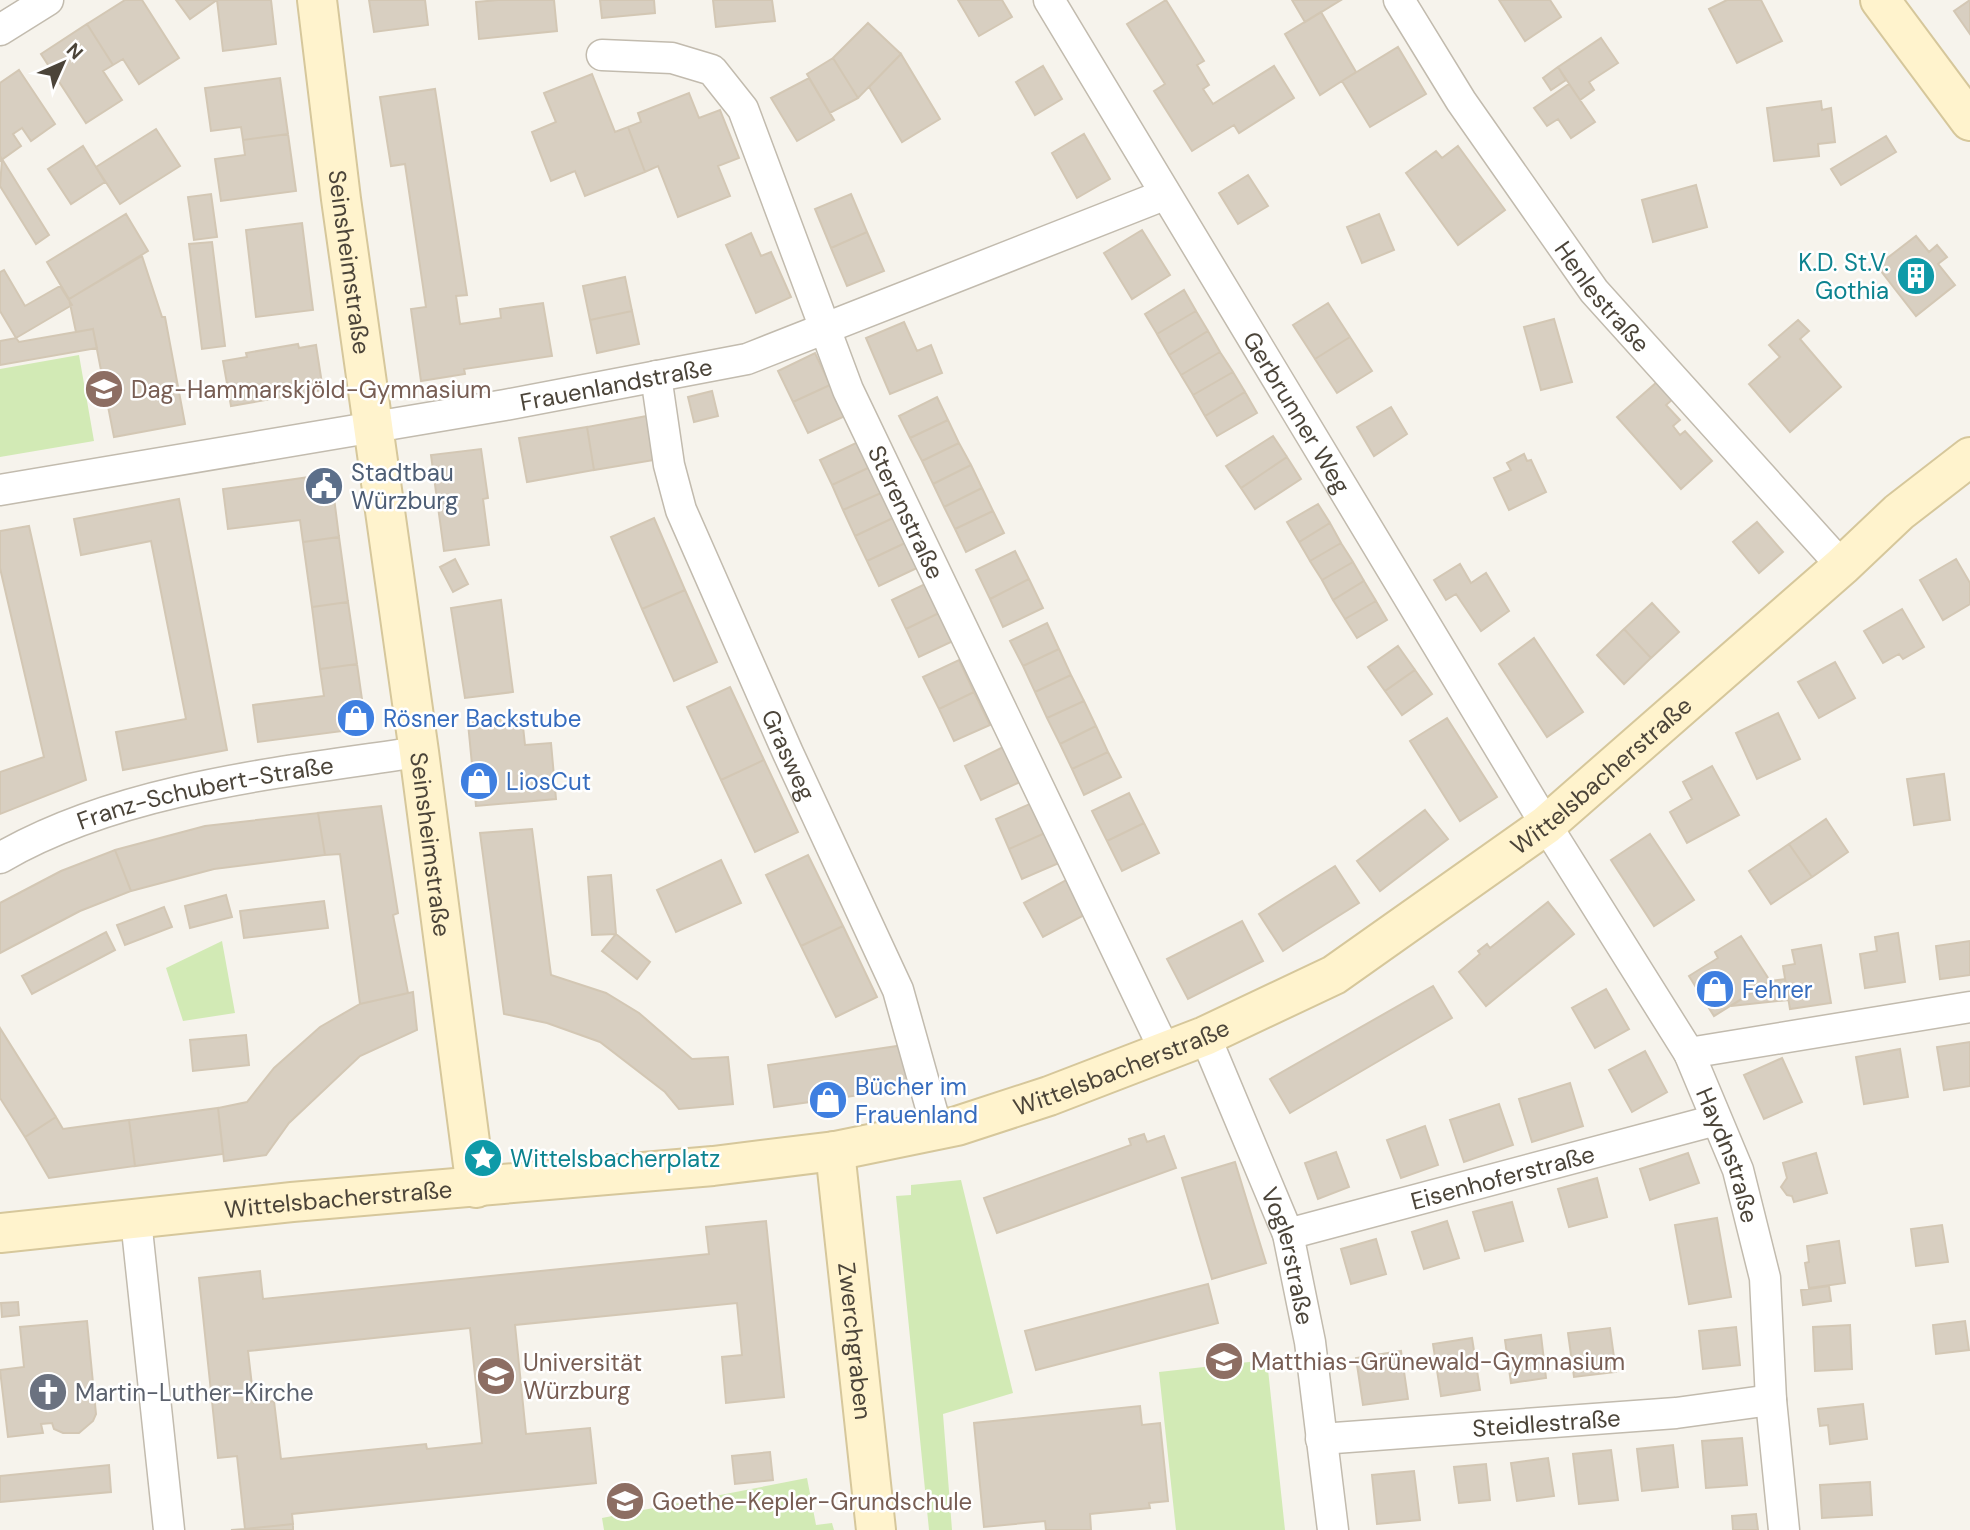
<svg xmlns="http://www.w3.org/2000/svg" width="1970" height="1530" font-family="'DM Sans',sans-serif">
  <rect width="100%" height="100%" fill="#f6f3ec"/>
  <path fill="#d2eab5" d="M79,355l15,86 -94,16v-88z
    M222,941l13,72 -52,8 -17,-53z
    M961,1180l52,213 -70,21 9,116h-23l-33,-334 15,-1v-10z
    M1267,1360l18,170h-109l-17,-158z
    M807,1478l9,47 16,-2 2,7h-230l-2,-12z"/>
  <path fill="#d8cfc1" stroke="#d3c7b4" stroke-width="2" fill-rule="evenodd" d="M125,0h17l37,58 -40,26 -16,-25 -10,6 -26,-41z
    M176,0h95l5,44 -53,7 -6,-51 -27,19z
    M369,0h56l3,25 -54,7z
    M498,0h56l3,31 -78,8 -3,-37z
    M600,0h54l1,13 -53,5z
    M713,0h59l3,21 -59,6z
    M958,0h44l10,17 -33,19z
    M1166,0l38,61 -7,4 12,20 -6,4 10,15 61,-38 20,32 -55,35 -5,-8 -42,26 -38,-60 11,-7 -38,-60z
    M1292,0h49l-36,22z
    M1499,0h51l11,17 -36,24z
    M1727,0h34l21,41 -45,22 -28,-54z
    M1970,0v34l-16,-23z
    M1321,12l35,60 -36,23 -35,-61z
    M868,23l33,31 -43,44 -25,-40z
    M87,24l26,41 -10,6 19,29 -36,23 -45,-69z
    M1601,38l17,25 -29,19 5,8 -14,10 -22,-33z
    M1398,47l28,47 -56,33 -28,-46z
    M901,54l39,65 -38,23 -33,-55z
    M833,58l25,40 -28,15 -23,-39z
    M1043,66l19,33 -27,16 -19,-33z
    M1558,67l8,13 -15,10 -8,-12z
    M19,70l36,54 -24,17 -9,-13 -9,6 8,12 -21,15v-78z
    M592,74l23,58 13,-5 17,45 -60,24 -10,-25 -24,10 -19,-49 24,-10 -12,-29z
    M280,78l8,56 -45,6 -2,-13 -30,4 -6,-43z
    M809,78l25,42 -37,21 -26,-43z
    M1569,84l26,38 -24,16 -13,-19 -11,7 -13,-18z
    M435,89l32,206 -11,1 4,28 41,-6 -1,-9 43,-6 9,53 -88,13 1,5 -44,7 -10,-72 15,-2 -21,-143 -14,2 -11,-69z
    M689,93l10,25 21,-8 19,48 -21,8 12,30 -52,21 -20,-51 -13,6 -17,-45 13,-5 -3,-9z
    M1821,101l1,9 9,-2 4,34 -17,2 1,12 -45,5 -7,-53z
    M156,129l24,37 -60,38 -24,-37z
    M288,134l8,57 -75,10 -6,-42 30,-4 -2,-15z
    M1084,134l26,45 -33,19 -25,-45z
    M1886,136l10,16 -55,33 -10,-16z
    M83,146l22,36 -34,22 -23,-35z
    M1458,146l47,64 -47,35 -52,-72 30,-22 6,7z
    M2,159l47,76 -13,9 -36,-58z
    M1248,175l20,31 -30,18 -19,-31z
    M1696,185l11,42 -54,15 -11,-42z
    M211,194l6,43 -23,3 -6,-43z
    M851,194l16,38 -36,16 -16,-39z
    M126,214l22,37 -79,48 -22,-37z
    M1379,214l15,36 -32,13 -15,-36z
    M302,223l11,87 -57,7 -10,-87z
    M1142,230l28,45 -38,24 -28,-46z
    M867,232l17,39 -37,15 -16,-38z
    M751,233l10,23 10,-4 20,45 -35,16 -30,-68z
    M1916,236l13,16 8,-7 10,12 -9,7 17,21 -39,31 -39,-50z
    M212,242l13,104 -23,3 -13,-105z
    M142,256l20,61h3l20,107 -71,13 -21,-108 -17,3 -7,-33z
    M4,270l21,36 35,-20 12,19 -56,33 -16,-27v-39z
    M625,277l7,34 -42,9 -7,-34z
    M1184,290l12,21 -39,23 -12,-20z
    M1328,303l22,34 -35,22 -22,-34z
    M632,311l7,33 -42,9 -7,-33z
    M1196,311l12,20 -39,24 -12,-21z
    M1554,319l18,63 -31,8 -17,-63z
    M1798,320l11,11 -9,8 41,48 -51,45 -41,-48 31,-27 -11,-12z
    M904,322l13,29 14,-6 11,28 -52,21 -24,-56z
    M93,329l4,19 -97,17v-24l16,-3 3,4z
    M1208,331l12,21 -39,23 -12,-20z
    M1350,337l22,34 -35,22 -22,-34z
    M298,344l1,4 17,-3 7,45 -92,16 -8,-45 24,-4 -1,-4z
    M1220,352l13,20 -40,23 -12,-20z
    M815,353l15,32 -37,17 -15,-31z
    M1233,372l12,20 -40,24 -12,-21z
    M1657,382l16,17 -7,6 14,15 -7,6 7,9 5,-4 27,30 -31,28 -64,-72z
    M830,385l15,31 -37,17 -15,-31z
    M712,391l6,25 -24,6 -6,-25z
    M1245,392l12,21 -40,23 -12,-20z
    M937,397l11,23 -38,18 -11,-22z
    M1391,407l16,27 -33,22 -17,-29z
    M647,416l7,44 -60,10 -7,-43z
    M948,420l11,23 -37,18 -12,-23z
    M587,427l7,43 -67,12 -8,-44z
    M1273,436l14,21 -46,31 -15,-22z
    M858,442l12,25 -38,18 -12,-25z
    M959,443l12,22 -38,19 -11,-23z
    M481,449l7,49 -5,1 6,46 -45,6 -13,-96z
    M1524,454l3,7 4,-1 15,32 -37,18 -15,-32 17,-8 -4,-7z
    M1287,457l14,22 -46,30 -14,-21z
    M971,465l11,23 -38,19 -11,-23z
    M870,467l11,26 -38,17 -11,-25z
    M331,474l8,63 -36,5 -3,-22 -72,9 -5,-40z
    M982,488l11,23 -38,18 -11,-22z
    M881,493l12,25 -38,18 -12,-26z
    M179,499l48,251 -104,20 -7,-38 70,-13 -35,-178 -70,14 -7,-36z
    M1318,504l12,19 -31,19 -12,-20z
    M993,511l11,22 -38,19 -11,-23z
    M654,518l31,72 -43,19 -31,-72z
    M893,518l12,25 -38,18 -12,-25z
    M1757,522l26,30 -24,21 -26,-31z
    M1330,523l11,20 -31,18 -11,-19z
    M29,526l57,254 -86,34v-42l44,-15 -44,-189v-37z
    M339,537l9,65 -36,5 -9,-65z
    M905,543l12,25 -38,18 -12,-25z
    M1341,543l12,19 -31,18 -12,-19z
    M1015,551l14,28 -39,20 -14,-29z
    M455,559l13,25 -15,8 -13,-25z
    M1956,559l14,24v21l-27,16 -23,-40z
    M1353,562l11,19 -31,19 -11,-20z
    M1460,564l11,19 15,-10 23,38 -28,20 -25,-37 -10,6 -12,-20z
    M1029,579l14,29 -40,19 -13,-28z
    M1364,581l12,20 -31,18 -12,-19z
    M925,584l14,29 -33,16 -14,-29z
    M685,590l32,72 -43,19 -32,-72z
    M501,600l12,92 -48,6 -14,-90z
    M1376,601l11,19 -30,18 -12,-19z
    M348,602l9,62 -37,5 -8,-62z
    M1652,603l27,29 -28,26 -27,-29z
    M1902,609l22,38 -21,12 -4,-5 -16,9 -19,-32z
    M939,613l14,28 -34,16 -13,-28z
    M1047,623l12,26 -36,17 -13,-25z
    M1624,629l27,29 -27,26 -27,-29z
    M1534,638l49,74 -36,25 -48,-73z
    M1398,646l17,24 -30,21 -17,-24z
    M1059,649l12,26 -36,17 -12,-26z
    M959,660l15,32 -35,17 -16,-32z
    M1835,662l20,36 -36,20 -21,-36z
    M357,664l9,64 -108,14 -5,-37 71,-9 -4,-27z
    M1415,670l17,24 -30,21 -17,-24z
    M1071,675l13,26 -37,17 -12,-26z
    M730,687l34,73 -43,20 -34,-73z
    M974,692l16,33 -36,16 -15,-32z
    M1084,701l12,25 -36,18 -13,-26z
    M1778,713l22,46 -43,20 -21,-46z
    M522,717l3,28 26,-2 5,56 -80,7 -8,-83z
    M1447,718l50,79 -37,24 -50,-80z
    M1096,726l12,26 -36,17 -12,-25z
    M1003,747l17,35 -39,18 -16,-34z
    M1108,752l13,25 -37,18 -12,-26z
    M764,760l34,72 -43,20 -34,-72z
    M1712,766l27,49 -52,28 -17,-31 22,-13 -9,-17z
    M1944,774l6,46 -36,5 -7,-46z
    M1129,793l15,30 -37,18 -15,-30z
    M1032,803l13,30 -36,16 -13,-30z
    M381,806l17,107 -5,2 15,78 -48,11 -20,-150 -15,1 -7,-42z
    M1425,810l23,29 -68,52 -23,-30z
    M318,813l7,42 -111,14 -83,22 -16,-41 90,-24z
    M1826,819l22,33 -36,25 -23,-33z
    M1144,823l15,30 -37,18 -15,-30z
    M532,829l19,146 55,18 33,20 53,46 36,-2 5,47 -54,5 -14,-17 -65,-50 -53,-19 -43,-9 -24,-181z
    M1045,833l14,30 -37,16 -13,-30z
    M1650,834l44,66 -40,26 -43,-66z
    M1789,844l23,33 -41,27 -22,-33z
    M115,850l16,41 -51,20 -80,42v-50l61,-32z
    M808,855l35,71 -42,20 -35,-71z
    M721,860l20,43 -65,29 -19,-42z
    M1335,866l24,37 -76,48 -24,-37z
    M611,875l5,59 -24,1 -4,-58z
    M1068,879l18,35 -43,23 -19,-34z
    M226,895l6,22 -42,11 -5,-22z
    M324,901l4,27 -84,10 -4,-27z
    M1548,902l26,32 -88,72 -27,-34 21,-18 -2,-3 9,-7 3,4z
    M164,907l8,20 -47,18 -8,-20z
    M1242,921l21,40 -75,38 -21,-40z
    M843,926l34,71 -41,20 -35,-71z
    M106,932l9,18 -83,44 -10,-18z
    M1898,933l7,49 -40,6 -5,-34 17,-3 -2,-14z
    M616,934l34,28 -13,17 -35,-28z
    M1741,936l29,45 -56,35 -25,-40 29,-18 -3,-6z
    M1970,941v34l-30,4 -4,-33z
    M1821,945l10,58 -41,6 -7,-43 12,-2 -3,-14z
    M1785,979l3,21 -57,6 39,-25z
    M1433,986l19,32 -162,95 -20,-34z
    M1606,989l23,40 -34,19 -23,-40z
    M413,992l4,38 -57,26 -71,67 -23,32 -42,6 -6,-53 29,-6 27,-34 46,-41 40,-23z
    M0,1028l56,89 -31,20 -25,-39z
    M246,1035l3,30 -56,6 -3,-31z
    M1970,1042v44l-26,4 -7,-43z
    M911,1044l6,43 -143,20 -6,-42z
    M1900,1049l8,48 -44,7 -8,-47z
    M1645,1051l22,41 -35,20 -23,-42z
    M1782,1058l20,44 -38,17 -20,-44z
    M1570,1083l13,43 -51,16 -13,-43z
    M1499,1104l14,41 -49,17 -14,-42z
    M218,1108l5,46 -88,12 -6,-46z
    M56,1117l7,12 66,-9 6,46 -86,12 -24,-41z
    M1425,1126l13,39 -37,13 -14,-38z
    M1144,1134l3,8 17,-6 12,32 -179,65 -13,-35 147,-53 -2,-6z
    M1336,1152l13,35 -31,12 -13,-36z
    M1688,1153l11,30 -49,17 -10,-31z
    M1816,1153l11,40 -33,9 -2,-6 -5,-1 -6,-8 6,-9 -4,-15z
    M1235,1162l31,101 -54,16 -30,-101z
    M1597,1178l10,39 -38,10 -11,-38z
    M1512,1202l11,39 -38,10 -12,-39z
    M1717,1218l14,79 -42,7 -14,-79z
    M766,1221l18,176 -58,6 -4,-46 20,-2 -5,-52 -222,22 11,109 64,-6 6,55 -304,31 1,10 -48,5 -8,-73 -19,2 -19,-180 61,-7 3,28 446,-45 -3,-27zM470,1328l12,115 -55,6 -1,-5 -145,15 -7,-58 -20,2 -6,-52z
    M1447,1221l12,37 -35,11 -12,-37z
    M1942,1225l6,37 -32,4 -5,-37z
    M1376,1239l10,35 -35,10 -10,-35z
    M1839,1241l6,42 -36,5 -4,-25 4,-1 -2,-16z
    M1208,1284l10,39 -182,47 -11,-39z
    M1829,1286l2,15 -28,4 -2,-15z
    M18,1302l1,13 -17,2 -1,-14z
    M87,1321l9,93 -3,7 -14,12h-16l-9,-4 -2,-6 -11,1 2,9 -35,4 -8,-67 24,-3 -4,-40z
    M1965,1321l4,29 -33,4 -3,-29z
    M1850,1325l2,44 -37,2 -2,-44z
    M1736,1327l4,38 -37,4 -4,-38z
    M1610,1328l6,44 -42,5 -6,-44z
    M1541,1335l5,43 -35,5 -6,-43z
    M1472,1338l8,52 -39,6 -8,-52z
    M1401,1351l7,48 -45,6 -7,-47z
    M1863,1404l4,35 -37,5 -2,-19 -8,1 -2,-17z
    M1140,1406l2,19 18,-2 8,78 -19,2 1,5 -60,6 1,16h-45l-1,-9 -61,6 -10,-104z
    M1742,1438l5,47 -41,3 -4,-47z
    M1673,1445l5,42 -36,4 -5,-42z
    M1611,1450l7,50 -39,4 -6,-50z
    M770,1452l3,28 -38,4 -3,-28z
    M1548,1458l6,38 -37,5 -6,-38z
    M1486,1464l4,36 -31,3 -5,-36z
    M109,1465l2,27 -111,10v-26z
    M1414,1471l6,49 -43,4 -5,-49z
    M1870,1482l2,33 -50,3 -2,-33z
    M1756,1514l2,16h-25l-1,-14z
    M293,1524v6h-62l14,-1z"/>
  <g fill="none" stroke-linecap="round" stroke-linejoin="round">
    <g stroke="#c2bbae" stroke-width="33">
      <g id="street">
        <path id="s1" d="M1049,0l497,825 143,228 49,117 27,108 6,122 13,130"/>
        <path id="s2" d="M1399,0l62,101 133,190 248,275"/>
        <path d="M0,30l48,-30"/>
        <path id="s3" d="M602,55l70,3 40,12 31,39 105,281 317,661"/>
        <path id="s4" d="M656,376l13,89 12,45 107,243 110,237 39,139"/>
        <path id="s5" d="M0,490l505,-85 242,-46 417,-164"/>
        <path id="s6" d="M0,858c120,-70 283,-86 419,-106"/>
        <path id="s7" d="M1205,1036l83,198 22,108 23,188"/>
        <path d="M1689,1053l281,-46"/>
        <path d="M136,1220l33,310"/>
        <path id="s8" d="M1288,1234l428,-114"/>
        <path id="s9" d="M1321,1439l355,-26 95,-13"/>
      </g>
    </g>
    <g stroke="#d6c79b" stroke-width="42">
      <g id="secondary">
        <path id="s10" d="M317,0l24,199 78,553 57,436"/>
        <path d="M1880,0l90,121"/>
        <path id="s11" d="M835,1151l41,379"/>
        <path id="s12" d="M0,1233l292,-31 421,-36 122,-15 122,-25 92,-30 156,-60 129,-61 212,-150 296,-259 57,-54 71,-55"/>
      </g>
    </g>
    <use href="#street" stroke="#fff" stroke-width="30"/>
    <use href="#secondary" stroke="#fff3cd" stroke-width="38"/>
  </g>
  <defs>
    <g id="building-disc" transform="scale(2.0125)"><circle r="9.5" fill="#0f9aa8" stroke="#fff"/><path d="M-4-6H4V6H1V3H-1V6H-4ZM-2.5-4.3h1.7v1.8h-1.7ZM.8-4.3h1.7v1.8H.8ZM-2.5-1h1.7V.8h-1.7ZM.8-1h1.7V.8H.8Z" fill="#fff"/></g>
    <g id="school-disc" transform="scale(2.0125)"><circle r="9.5" fill="#8d6e63" stroke="#fff"/><path d="M0-5L7-2L0 1L-7-2ZM-4 1L0 2.5L4 1V4Q0 6-4 4Z" fill="#fff"/></g>
    <g id="civic-disc" transform="scale(2.0125)"><circle r="9.5" fill="#5c6f8a" stroke="#fff"/><path d="M-.6-6.5H3V-4.5H.6V-3L4-1V1h2V6H-6V1h2V-1L-.6-3ZM-1.2 2.5V6h2.4V2.5Z" fill="#fff"/></g>
    <g id="shop-disc" transform="scale(2.0125)"><circle r="9.5" fill="#3f7fe0" stroke="#fff"/><path d="M-5-2.5h2.3a2.7 3.5 0 0 1 5.4 0H5L5.5 6h-11ZM-1.5-2.5h3a1.5 2.3 0 0 0-3 0Z" fill="#fff"/></g>
    <g id="sight-disc" transform="scale(2.0125)"><circle r="9.5" fill="#0f9aa8" stroke="#fff"/><path d="M0-6L1.8-2.2L6-1.7L2.9 1.2L3.7 5.4L0 3.3L-3.7 5.4L-2.9 1.2L-6-1.7L-1.8-2.2Z" fill="#fff"/></g>
    <g id="university-disc" transform="scale(2.0125)"><circle r="9.5" fill="#8d6e63" stroke="#fff"/><path d="M0-5L7-2L0 1L-7-2ZM-4 1L0 2.5L4 1V4Q0 6-4 4Z" fill="#fff"/></g>
    <g id="church-disc" transform="scale(2.0125)"><circle r="9.5" fill="#6b7280" stroke="#fff"/><path d="M-1.2-6h2.4v3.5h3.3v2.4h-3.3V6h-2.4V-.1h-3.3v-2.4h3.3Z" fill="#fff"/></g>
  </defs>
  <g fill-rule="evenodd">
    <use href="#building-disc" x="1916" y="276"/>
    <use href="#school-disc" x="104" y="389"/>
    <use href="#civic-disc" x="324" y="486"/>
    <use href="#shop-disc" x="356" y="718"/>
    <use href="#shop-disc" x="479" y="781"/>
    <use href="#shop-disc" x="1715" y="989"/>
    <use href="#shop-disc" x="828" y="1100"/>
    <use href="#sight-disc" x="483" y="1158"/>
    <use href="#school-disc" x="1224" y="1361"/>
    <use href="#university-disc" x="496" y="1376"/>
    <use href="#church-disc" x="48" y="1392"/>
    <use href="#school-disc" x="625" y="1501"/>
  </g>
  <g text-anchor="middle" dominant-baseline="central" stroke-width="5" stroke-linejoin="round" paint-order="stroke">
    <g font-size="24" fill="#4b4439" stroke="#fff">
      <text stroke="none"><textPath href="#s10" startOffset="264">Seinsheimstraße</textPath></text>
      <text stroke="none"><textPath href="#s2" startOffset="360">Henlestraße</textPath></text>
      <text stroke="none"><textPath href="#s5" startOffset="625">Frauenlandstraße</textPath></text>
      <text stroke="none"><textPath href="#s1" startOffset="481">Gerbrunner Weg</textPath></text>
      <text stroke="none"><textPath href="#s3" startOffset="597">Sterenstraße</textPath></text>
      <text stroke="none"><textPath href="#s4" startOffset="404">Grasweg</textPath></text>
      <text stroke="none"><textPath href="#s12" startOffset="1704">Wittelsbacherstraße</textPath></text>
      <text stroke="none"><textPath href="#s6" startOffset="217">Franz-Schubert-Straße</textPath></text>
      <text stroke="none"><textPath href="#s10" startOffset="852">Seinsheimstraße</textPath></text>
      <text stroke="none"><textPath href="#s12" startOffset="1138">Wittelsbacherstraße</textPath></text>
      <text stroke="none"><textPath href="#s1" startOffset="1342">Haydnstraße</textPath></text>
      <text stroke="none"><textPath href="#s8" startOffset="222">Eisenhoferstraße</textPath></text>
      <text stroke="none"><textPath href="#s12" startOffset="340">Wittelsbacherstraße</textPath></text>
      <text stroke="none"><textPath href="#s7" startOffset="236">Voglerstraße</textPath></text>
      <text stroke="none"><textPath href="#s11" startOffset="191">Zwerchgraben</textPath></text>
      <text stroke="none"><textPath href="#s9" startOffset="226">Steidlestraße</textPath></text>
    </g>
    <g font-size="24" fill="#0d838f" stroke="#fff" text-anchor="end">
      <text x="1889" y="262">K.D. St.V.<tspan x="1889" dy="28">Gothia</tspan></text>
      <text x="510" y="1158" text-anchor="start">Wittelsbacherplatz</text>
    </g>
    <g font-size="24" fill="#785e54" stroke="#fff" text-anchor="start">
      <text x="131" y="389">Dag-Hammarskjöld-Gymnasium</text>
      <text x="1251" y="1361">Matthias-Grünewald-Gymnasium</text>
      <text x="523" y="1362">Universität<tspan x="523" dy="28">Würzburg</tspan></text>
      <text x="652" y="1501">Goethe-Kepler-Grundschule</text>
    </g>
    <g font-size="24" fill="#4e5e75" stroke="#fff" text-anchor="start">
      <text x="351" y="472">Stadtbau<tspan x="351" dy="28">Würzburg</tspan></text>
    </g>
    <g font-size="24" fill="#366cbe" stroke="#fff" text-anchor="start">
      <text x="383" y="718">Rösner Backstube</text>
      <text x="506" y="781">LiosCut</text>
      <text x="1742" y="989">Fehrer</text>
      <text x="855" y="1086">Bücher im<tspan x="855" dy="28">Frauenland</tspan></text>
    </g>
    <g font-size="24" fill="#5b616d" stroke="#fff" text-anchor="start">
      <text x="75" y="1392">Martin-Luther-Kirche</text>
    </g>
  </g>
  <g transform="translate(63 63) rotate(45)" stroke="#ffffff" stroke-width="5" paint-order="stroke">
  <path d="M0-5L12 26L0 18L-12 26Z" fill="#4b4439"/>
  <text y="-10" font-size="19" font-weight="bold" text-anchor="middle" fill="#4b4439">N</text>
  </g>
</svg>
